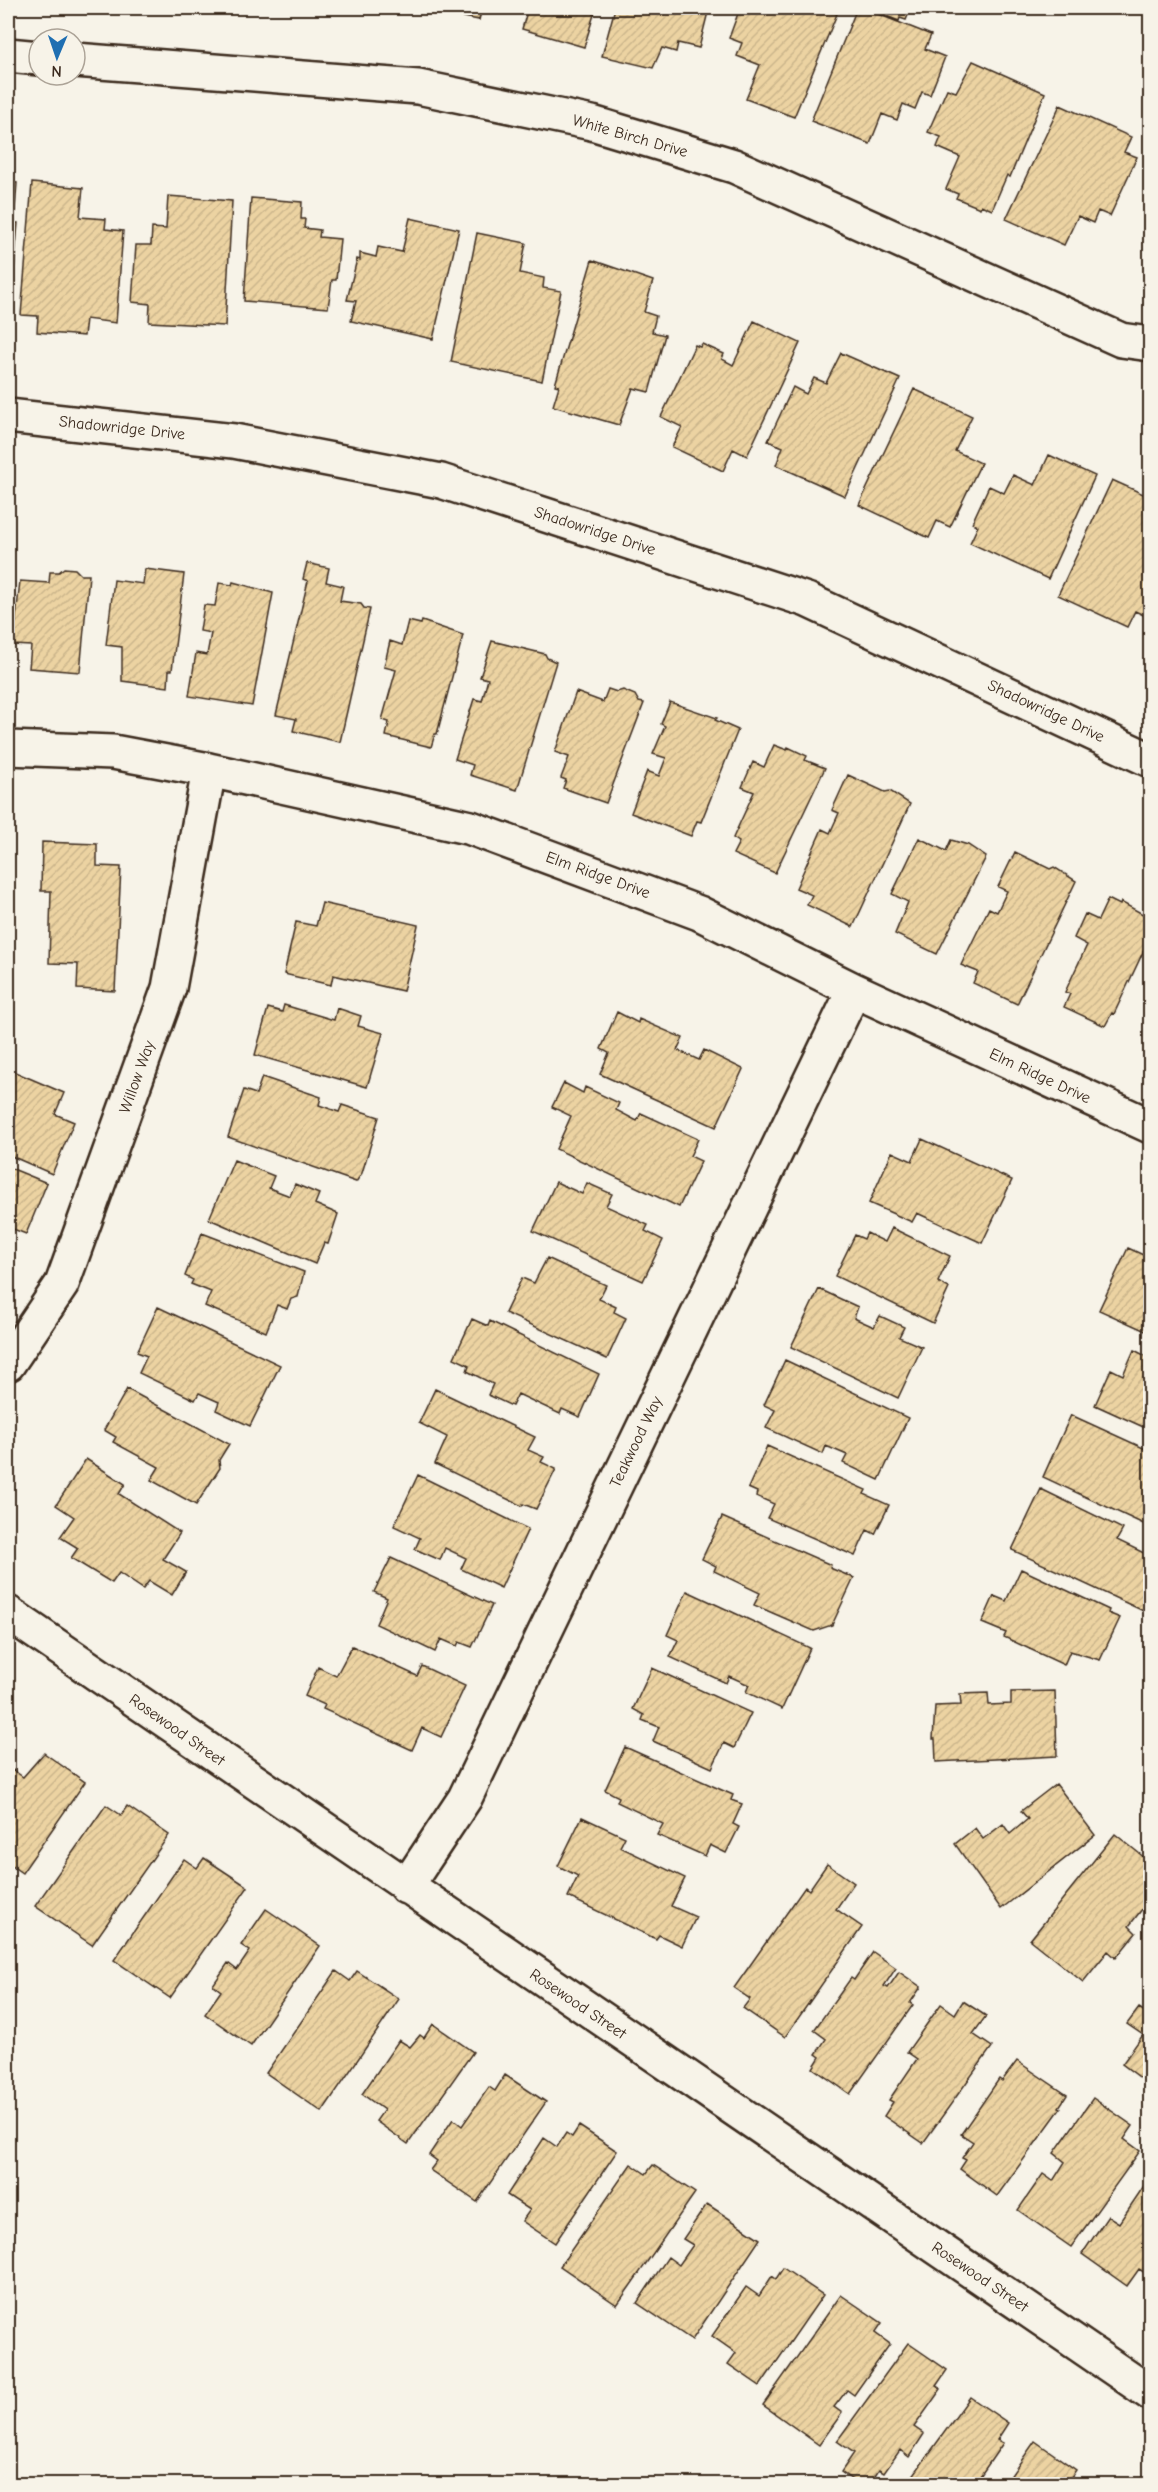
<svg xmlns="http://www.w3.org/2000/svg" width="1158" height="2492" font-family="'Comic Neue',sans-serif">
  <defs>
    <pattern id="building-hatch" width="6" height="6" patternUnits="userSpaceOnUse" patternTransform="scale(1.5)"><rect width="6" height="6" fill="#ecd3a2"/><path d="M-1 1l2-2M0 6l6-6M5 7l2-2" fill="none" stroke="#cbb58b"/></pattern>
  </defs>
  <rect width="100%" height="100%" fill="#f7f3e8"/>
  <filter id="ink" filterUnits="userSpaceOnUse"><feTurbulence type="fractalNoise" baseFrequency=".0167" numOctaves="2"/><feDisplacementMap in="SourceGraphic" scale="12" xChannelSelector="R" yChannelSelector="G"/><feConvolveMatrix kernelMatrix="1 2 1 2 8 2 1 2 1" color-interpolation-filters="sRGB"/></filter>
  <g filter="url(#ink)">
    <path fill="url(#building-hatch)" stroke="#3b2a1e" stroke-width="1.5" d="M429,8h53l-3,12 -50,-10z
      M528,8h68l-12,39 -62,-18z
      M615,8h94l-10,40 -21,-5 -2,9 -14,-4 -9,20 -51,-12z
      M740,8h93l-2,4 6,2 -43,103 -48,-18 14,-34 -23,-9 5,-13 -13,-5z
      M857,8h20l-2,5 56,22 -6,14 20,8 -15,38 -8,-3 -7,17 -12,-5 -6,16 -15,-6 -12,30 -59,-23z
      M878,8h33l-5,12 -6,-2 -1,3 -23,-9z
      M973,61l72,32 -35,84 -3,-2 -15,35 -11,-5 -1,3 -24,-10 2,-4 -12,-5 14,-32 -23,-10 4,-10 -13,-5 19,-43 9,3z
      M1060,105l71,32 -7,15 13,5 -27,59 -12,-5 -5,12 -15,-7 -14,29 -58,-26z
      M8,182l9,1 -3,40h4l-6,72h-4z
      M32,183l51,5 -3,29 26,2 -1,10 18,2 -7,92 -30,-4 -2,17 -47,-4 1,-16 -17,-1z
      M168,196l64,5 -7,125 -76,-4 1,-18 -18,-2 4,-57h15l1,-17 14,1z
      M251,198l51,4 -1,17h4l-1,9 16,2 -1,7 21,2 -4,41h-4l-4,28 -84,-7z
      M410,218l49,11 -26,110 -82,-18 5,-20 -9,-1 10,-41 3,1v-7l16,4 2,-10 24,5z
      M477,233l49,10 -6,30 24,5 -1,10 18,3 -19,90 -91,-19z
      M592,260l61,21 -9,31 12,4 -4,16 13,3 -16,57 -16,-4 -14,37 -66,-19 6,-20 -4,-1z
      M754,321l46,22 -53,113 -14,-7 -10,22 -51,-24 10,-20 -21,-10 34,-72 5,2 2,-3 22,10 -2,5 11,6z
      M841,353l59,26 -55,117 -69,-31 7,-18 -15,-6 25,-54 13,7 8,-16 12,5z
      M914,389l58,27 -17,35 26,12 -31,64 -13,-6 -8,17 -70,-33z
      M1049,455l46,21 -47,103 -78,-36 8,-17 -6,-3 17,-37 15,7 9,-18 22,10z
      M1112,480l38,17v121l-15,-7 -8,16 -69,-32z
      M307,563l22,5 -3,14 17,4 -3,15 21,3 3,4 6,1 -30,133 -47,-11 3,-12 -20,-4 32,-134 -5,-2z
      M64,568l11,1 6,6h8l-9,97 -51,-4 2,-22 -18,-1 7,-64 29,2 1,-11h9z
      M145,569l39,5 -12,96h-3l-1,17 -46,-6v-34l-16,-2 8,-65 29,4z
      M233,582l40,11 -21,113 -63,-10 7,-43 11,2 4,-22 -11,-2 4,-26 11,1 4,-23 13,2z
      M408,621l13,3 1,-3 41,14 -26,99h-2l-4,13 -45,-11 3,-14 -7,-2 14,-50 -12,-3 6,-26 12,4z
      M492,641l53,13 2,4 9,4 -39,128 -47,-15 3,-10 -18,-6 19,-60 8,2 6,-22 -8,-2z
      M608,689l9,3 6,-2 12,5 4,7 5,1 -38,100 -43,-15 3,-8 -5,-2 8,-21 -14,-5 21,-60 27,10z
      M670,702l47,16 -2,2 23,10 -37,92 -4,-1 -6,15 -60,-23 16,-42 12,5 7,-18 -13,-4 12,-28 -4,-2z
      M774,745l13,5 1,-3 19,9 -2,4 20,8 -50,105 -42,-19 6,-12 -6,-4 21,-46 -12,-5 11,-25 11,5z
      M848,775l37,17 5,-1 20,13 -57,123 -46,-22 5,-10 -16,-7 26,-59 8,4 9,-20 -7,-3z
      M919,838l27,13 5,-11 17,5 18,12 -49,97 -42,-20 13,-32 -16,-8z
      M42,842l55,2v22l24,1 -6,124 -38,-2 1,-25 -29,-1 2,-72h-10z
      M1015,852l35,17 4,-2 22,14 -59,123 -44,-21 5,-11 -17,-7 28,-57 8,4 10,-21 -9,-4z
      M8,857h2l-2,67z
      M1108,899l12,6 1,-3 29,16v19l-36,77 -2,-1 -7,13 -41,-19 6,-13 -5,-2 22,-47 -13,-7 11,-24 13,6z
      M322,903l96,22 -15,66 -70,-16 -2,10 -47,-11 12,-52 20,4z
      M284,1005l50,15 3,-12 24,8 -3,10 25,7 -16,54 -112,-32 13,-47 14,4z
      M617,1012l21,11 1,-4 44,19 -6,12 22,10 5,-10 39,19 -27,58 -116,-53 9,-21 -8,-4z
      M8,1069l56,24 -9,21 19,8 -22,52 -43,-19 4,-10 -5,-2z
      M262,1077l59,20 -2,8 20,7 3,-7 37,12 -17,56 -6,9 -128,-45 16,-47 12,4z
      M564,1083l19,10 2,-6 34,16 -3,7 21,11 4,-8 57,26 -8,17 11,5 -22,46 -123,-58 15,-33 -19,-9z
      M922,1139l90,41 -30,63 -65,-30 -5,9 -43,-19 23,-51 20,9z
      M234,1160l40,16 -5,12 21,8 5,-12 24,10 -4,10 23,10 -10,30 -4,-1 -9,21 -106,-45z
      M8,1167l39,16 -21,51 -18,-7z
      M556,1182l26,12 5,-11 25,11 -6,12 42,19 -3,6 18,9 -20,41 -110,-50z
      M892,1228l58,28 -12,26 11,6 -16,35 -98,-47 20,-41 9,4 3,-6 18,9z
      M202,1233l102,39 -6,25 -7,2 -4,10 -10,-4 -11,27 -61,-26 6,-14 -20,-8 2,-4 -8,-4z
      M1128,1248l22,10v75l-51,-23z
      M547,1258l59,27 -7,14 17,8 -2,5 12,6 -19,41 -102,-46 17,-35 12,5z
      M819,1289l39,18 -4,11 20,9 6,-11 24,11 -5,10 23,10 -24,51 -107,-51z
      M158,1307l122,58 -30,61 -34,-16 3,-8 -20,-9 -4,7 -56,-27 8,-17 -10,-4z
      M472,1319l16,7 2,-5 109,53 -19,43 -18,-8 -2,5 -42,-20 -6,12 -24,-11 5,-11 -26,-13 2,-6 -15,-7z
      M1134,1350l16,8v72l-55,-25 16,-36 12,6z
      M785,1360l123,58 -29,62 -36,-17 4,-8 -21,-9 -3,8 -57,-26 9,-18 -11,-5z
      M127,1389l102,55 -10,16 1,8 -24,37 -45,-25 8,-13 -46,-25 3,-5 -12,-7z
      M435,1389l100,48 -7,13 16,7 -3,5 15,7 -20,40 -13,-5 -1,2 -87,-42 12,-27 -28,-14z
      M1071,1415l79,36v76l-107,-50z
      M767,1446l99,44 -2,4 25,11 -14,29 -8,-4 -12,26 -88,-38 7,-14 -18,-8 1,-4 -9,-4z
      M86,1459l39,25 -6,10 61,39 -17,26 23,13 -14,23 -23,-14 -6,8 -24,-16 -7,10 -41,-25 7,-10 -18,-11 14,-20 -18,-12z
      M418,1475l110,54 -27,59 -40,-19 5,-11 -21,-10 -5,12 -25,-11 5,-11 -26,-12z
      M1041,1489l82,40 -6,11 33,16v58l-138,-64z
      M722,1517l109,48 -1,3 24,10 -22,47 -18,6 -60,-26 6,-12 -46,-22 2,-5 -14,-7z
      M391,1558l101,47 -20,42 -13,-5 -2,4 -16,-7 -6,13 -59,-28 11,-26 -13,-6z
      M1021,1569l88,41 -1,3 12,5 -20,42 -30,-9 -6,14 -60,-28 2,-4 -24,-10 12,-27 12,5z
      M687,1591l123,57 -28,61 -36,-17 3,-7 -20,-9 -3,7 -56,-26 8,-17 -11,-5z
      M352,1646l65,30 5,-10 43,20 -24,51 -19,-9 -10,22 -89,-41 2,-4 -20,-9 13,-29 18,9z
      M652,1668l99,45 -17,35 -10,-5 -12,25 -59,-27 6,-14 -17,-7 2,-5 -11,-6z
      M1055,1691l2,65 -121,6 -1,-23h-2l2,-33 26,-1 -1,-11 28,-1 1,12 22,-1v-12z
      M625,1747l108,48 -2,5 11,4 -9,20 6,3 -13,26 -16,-8 -5,11 -48,-21 6,-11 -46,-22 2,-5 -14,-7z
      M44,1753l41,29 -63,91 -14,-10v-85l5,-8 10,7z
      M1056,1784l39,51 -94,74 -46,-65 20,-16 8,11 20,-15 7,10 18,-15 -7,-8z
      M106,1805l15,10 6,-9 42,29 -77,110 -57,-39z
      M582,1817l43,20 -5,10 65,31 -14,28 25,11 -14,29 -23,-11 -3,4 -88,-42 10,-21 -20,-10z
      M1115,1834l35,28v8l-3,5 3,3v21l-21,27 7,7 -20,25 -8,-7 -25,31 -53,-42z
      M204,1858l44,29 -78,111 -56,-38 70,-101 13,9z
      M827,1864l27,19 -18,26 26,18 -77,110 -42,-29 7,-9 -16,-11 71,-101 4,3z
      M266,1909l54,37 -69,100 -46,-32 16,-23 -8,-6 15,-22 9,7 13,-19 -9,-6z
      M873,1952l23,16 -12,18 4,2 11,-16 22,15 -11,16 3,2 -63,89 -37,-26 7,-11 -4,-3 10,-15 -12,-9 37,-52 3,2z
      M336,1971l14,10 7,-10 42,28 -77,113 -56,-39z
      M963,2001l23,15 -13,18 19,13 -69,96 -39,-27 9,-14 -4,-2 28,-41 -10,-7 34,-48 14,10z
      M1139,2008l11,7v70l-28,-21 21,-29 -16,-11z
      M433,2024l40,28 -65,92 -32,-23 8,-11 -22,-16 37,-54 11,7 10,-12 4,3z
      M1017,2061l50,34 -8,12 2,1 -64,88 -37,-27 6,-9 -4,-2 11,-16 -12,-8 38,-55 3,2z
      M505,2075l41,27 -69,100 -47,-32 7,-9 -8,-6 24,-36 9,7 27,-39 6,4z
      M1093,2098l40,28 -9,13 16,12 -69,96 -53,-37 25,-36 10,7 12,-19 -11,-9z
      M579,2126l38,25 -62,92 -33,-22 8,-11 -23,-15 37,-57 13,9 9,-14 6,4z
      M631,2164l15,10 7,-9 42,28 -78,112 -57,-39z
      M1150,2177v99l-11,-7 -12,17 -45,-32 26,-38 11,7z
      M707,2204l53,35 -68,101 -55,-37 31,-46 11,8 14,-20 -10,-6z
      M783,2268l40,27 -63,91 -32,-22 8,-11 -24,-17 34,-49 13,9 13,-20 4,3z
      M841,2295l41,28 -7,10 15,11 -36,51 -7,-5 -13,17 8,6 -23,32 -56,-40z
      M908,2343l39,27 -11,16 5,3 -27,38 10,7 -15,23 -9,-7 -16,23 -5,-3 -9,14h-12l-17,-12 13,-19 -17,-12z
      M970,2397l38,26 -11,17 6,3 -27,39 4,2h-73z
      M1035,2441l41,29 -7,10 8,4h-72z"/>
    <g fill="none" stroke-linecap="round" stroke-linejoin="round">
      <g stroke="#3b2a1e" stroke-width="38">
        <path id="street" d="M8,55l31,3
          M75,60l343,27 174,36 142,43 387,174 29,4
          M8,748l105,4 96,18 262,58 228,85 155,77 296,136
          M8,1364l54,-80 107,-296 40,-218
          M8,1613l1142,780
          M406,1887l59,-89 389,-808"/>
      </g>
      <g stroke="#3b2a1e" stroke-width="38">
        <path id="secondary" d="M8,416l226,25 207,40 366,119 343,160"/>
      </g>
      <use href="#street" stroke="#f7f3e8" stroke-width="33"/>
      <use href="#secondary" stroke="#f7f3e8" stroke-width="33"/>
    </g>
  </g>
  <g text-anchor="middle" dominant-baseline="central" stroke-width="4.5" stroke-linejoin="round" paint-order="stroke">
    <g font-size="16" fill="#3b2a1e" stroke="#f7f3e8">
      <text transform="translate(630 136) rotate(16)">White Birch Drive</text>
      <text transform="translate(122 428) rotate(6)">Shadowridge Drive</text>
      <text transform="translate(595 531) rotate(18)">Shadowridge Drive</text>
      <text transform="translate(1046 711) rotate(25)">Shadowridge Drive</text>
      <text transform="translate(598 875) rotate(20)">Elm Ridge Drive</text>
      <text transform="translate(1040 1076) rotate(25)">Elm Ridge Drive</text>
      <text transform="translate(137 1077) rotate(-70)">Willow Way</text>
      <text transform="translate(636 1442) rotate(-64)">Teakwood Way</text>
      <text transform="translate(177 1730) rotate(35)">Rosewood Street</text>
      <text transform="translate(578 2004) rotate(34)">Rosewood Street</text>
      <text transform="translate(980 2277) rotate(34)">Rosewood Street</text>
    </g>
  </g>
  <rect width="1158" height="2492" fill="none" stroke="#f7f3e8" stroke-width="30"/>
  <rect x="15" y="15" width="1128" height="2462" fill="none" stroke="#3b2a1e" stroke-width="2" filter="url(#ink)"/>
  <g transform="translate(57 57) rotate(182)"><circle r="28" fill="#f7f3e8" stroke="#aca397" stroke-width="1.5"/>
  <path d="M0-4.5L10 22L0 15L-10 22Z" fill="#1f6fb2"/>
  <text y="-9" font-size="16" font-weight="bold" text-anchor="middle" fill="#3b2a1e">N</text>
  </g>
</svg>
